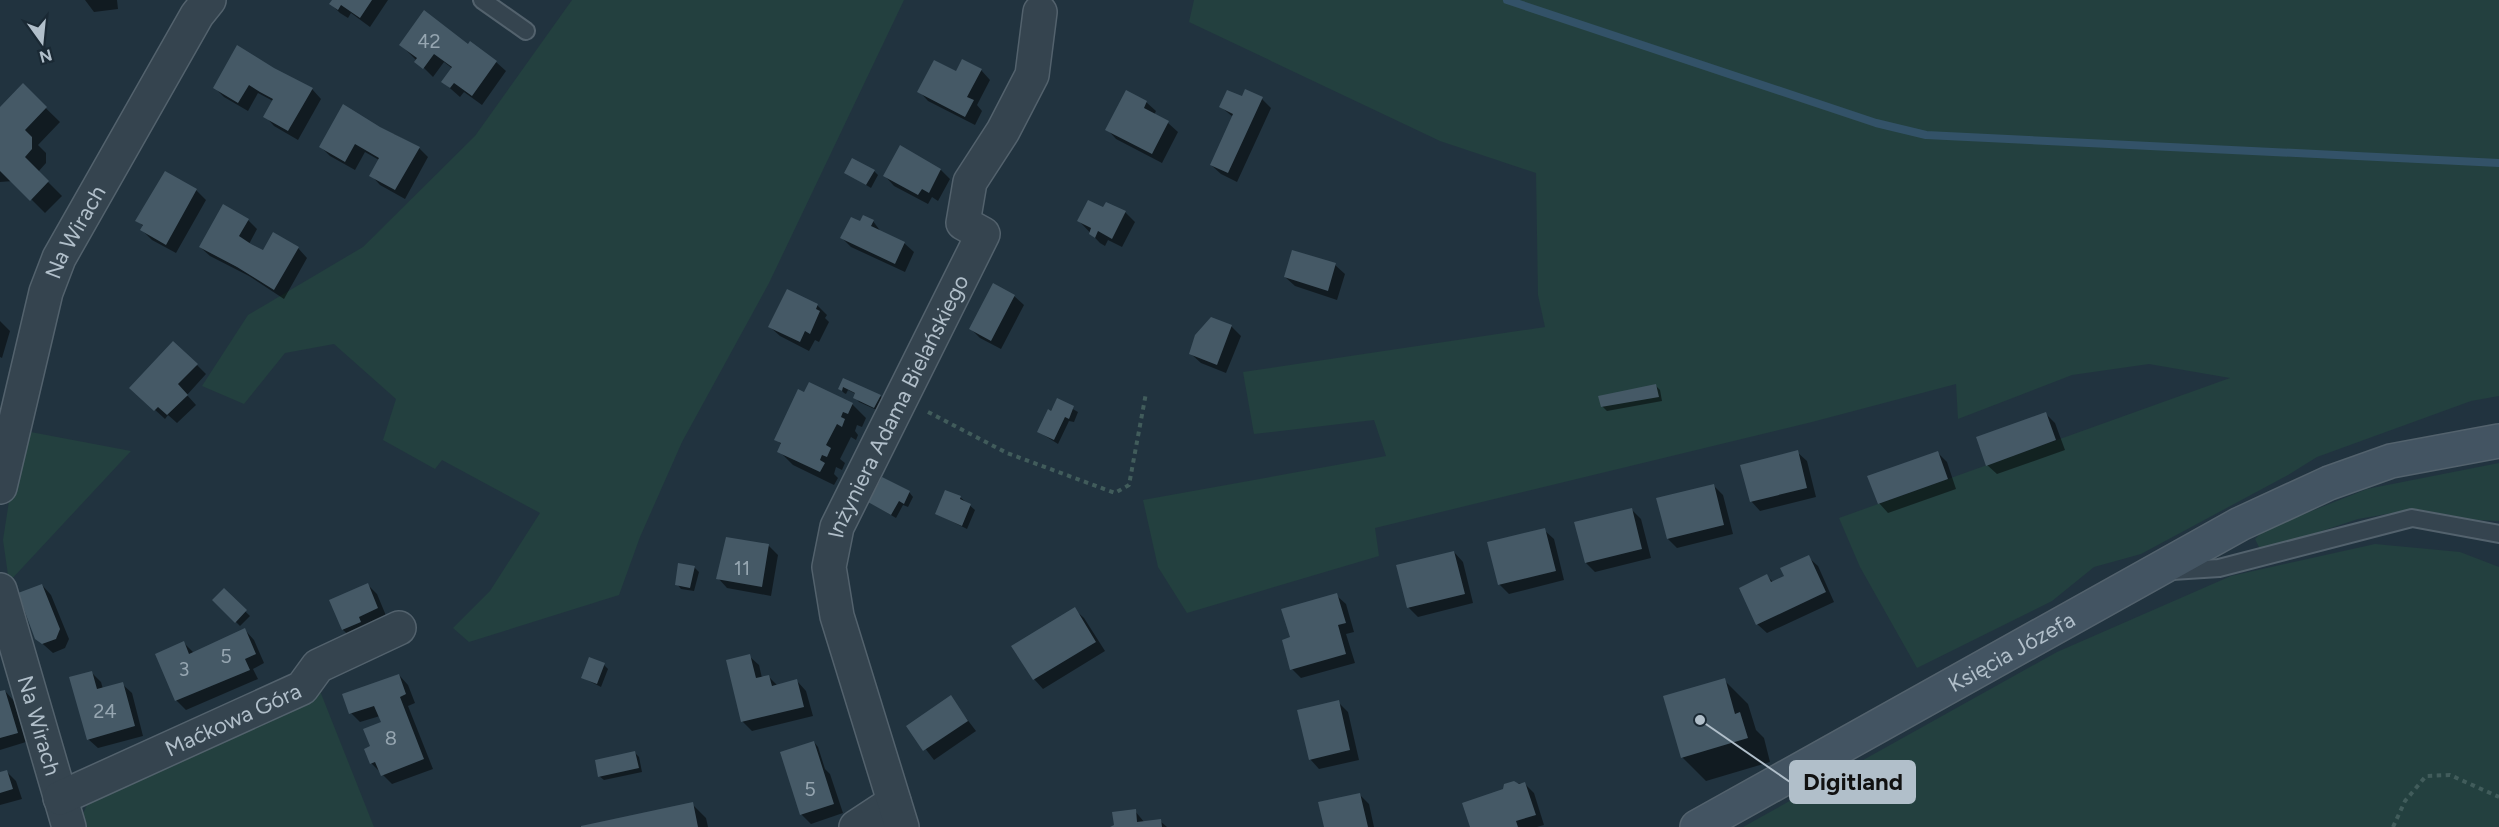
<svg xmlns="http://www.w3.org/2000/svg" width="2499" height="827" font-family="Figtree,sans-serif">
  <rect width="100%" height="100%" fill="#21333f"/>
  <path fill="#23403f" d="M572,0h332l-135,283 -87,159 -42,95 -21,58 -150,47 -16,-14 37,-37 50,-78 -98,-53 -7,9 -52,-29 13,-41 -62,-55 -49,9 -41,51 -42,-18 46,-71 115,-68 112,-111z
    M1194,0h1305v396l-28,5 -154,56 -29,18 -147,79 -47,13 -42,34 -135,67 -57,-101 -21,-49 391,-140 -81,-14 -77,11 -114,44 -2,-35 -144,38 -437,106 4,28 -192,57 -29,-46 -15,-67 243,-44 -12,-36 -120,14 -11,-62 302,-45 -7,-32 -2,-122 -96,-32 -251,-119z
    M20,430l111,21 -122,131 -6,-42z
    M2499,463v58l-22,-1 -61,-11 -58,10 -85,28h-14l-4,-8 9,-9 103,-41z
    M2375,544l85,8 39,15v260h-756l314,-175 174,-76z
    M320,691l54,136h-292l-2,-7 13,-28z"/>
  <path fill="#0007" d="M85,0h32l1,9 -24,3z
    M334,0h54l-18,27 -19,-14 -3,5 -8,-5 -9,-9z
    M401,45l95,17 10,9 -24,34 -18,-13 -4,5 -17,-15 10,-13 -9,-7 -11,15z
    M273,70l39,19 9,10 -23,41 -24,-14 -9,-10 8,-15 -15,-8 -10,18 -24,-14 -9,-9z
    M981,70l9,10 -13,25 5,6 -7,14 -47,-24 -9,-10 38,-18z
    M23,86l37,36 -22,23 8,8v10l-8,9 24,24 -17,17 -32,-32 -13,1v-73z
    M1242,97l20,2 9,9 -34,74 -16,-8 -10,-9 22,-48 -12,-10z
    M1146,102l10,9 -2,4 14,8 10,9 -16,31 -46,-24 -9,-10z
    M394,134l25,14 9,9 -23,42 -25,-14 -9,-10 8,-15 -14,-8 -10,18 -25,-14 -9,-9z
    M941,170l9,9 -12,22 -6,-4 -4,7 -34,-18 -9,-10z
    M874,171l4,4 -7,13 -26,-16z
    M196,190l10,10 -30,53 -24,-13 -10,-10 2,-3 -7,-7z
    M1104,209l21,3 10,10 -13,25 -14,-7 -3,6 -5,-3 -21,-22z
    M248,220l9,9 -8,15 15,8 34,-4 9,10 -23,41 -35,-23 -39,-20 -10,-9z
    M873,221l8,11 23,11 10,9 -9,20 -54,-25 -9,-9 19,-15z
    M1335,265l10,9 -8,26 -42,-14 -10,-9z
    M1014,296l10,9 -23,44 -21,-11 -9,-9z
    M817,305l10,10 -2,3 4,4 -10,20 -4,-2 -6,11 -29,-15 -10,-9z
    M0,321l10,10 -8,27 -2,-1z
    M1231,326l10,10 -15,37 -25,-10 -10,-9z
    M197,365l9,9 -19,21 9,10 -19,18 -9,-8 -3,4 -24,-22z
    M844,380l36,16 4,4 -5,11 -20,-9 -4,-5 1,-3 -8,-4 -2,4 -2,-1 -4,-4z
    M1656,386l4,4 2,11 -55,10 -5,-5z
    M1057,400l21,12 -4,10 -5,-1 -11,23 -19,-12z
    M852,404l14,14 -4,9 -5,-2 -2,6 3,4 -2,5 -5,-3 -11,22 5,4 -3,7 -6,-3 -2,7 4,4 -4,7 -41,-20 -14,-14 3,-6 -6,-6z
    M2046,414l9,9 10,27 -68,24 -10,-9z
    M1797,452l10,9 9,36 -56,14 -9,-10z
    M1937,452l10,10 9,27 -68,24 -9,-10z
    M1714,486l9,9 10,39 -56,14 -9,-9z
    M909,492l4,5 -5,10 -5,-2 -7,13 -27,-16z
    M960,497l15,13 -8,19 -30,-15z
    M1632,510l9,9 10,39 -56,14 -9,-9z
    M1544,530l10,9 10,41 -55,14 -10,-10z
    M769,546l9,9 -7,41 -44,-8 -9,-10z
    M1454,552l9,10 10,41 -55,14 -9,-9 -11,-42z
    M1808,557l10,9 16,36 -67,31 -10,-9 10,-48 6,6 13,-5z
    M694,567l5,5 -5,19 -13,-2 -4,-5z
    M42,585l9,10 18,44 -4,9 -12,5 -17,-15z
    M368,585l9,9 10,24 -34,21 -10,-9 -12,-29z
    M224,591l26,25 -10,10 -26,-26z
    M1336,595l10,9 8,28 -8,2 9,29 -54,15 -9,-9 -1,-30z
    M1074,609l10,9 21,33 -62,38 -9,-10z
    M245,630l9,10 10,23 -11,6 5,10 -72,31 -10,-10 8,-57 10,10z
    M749,656l10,9 3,13 7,-1 9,9 19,-5 9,10 7,25 -61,15 -10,-10z
    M604,665l4,4 -7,18 -18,-9z
    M92,673l9,9 2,7 19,-5 10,9 11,43 -45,12 -10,-9z
    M399,675l9,10 7,18 -7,3 25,63 -41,15 -21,-21 1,-16 11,-24 -3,-7 -20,6 -9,-9z
    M1724,680l24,24 8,26 8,8 6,24 -64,19 -24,-24z
    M5,691l9,10 12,41 -26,8v-57z
    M950,697l26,34 -42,29 -26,-34z
    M1338,702l10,10 11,48 -40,9 -9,-10z
    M814,742l4,5 7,22 5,5 13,39 -32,11 -10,-10z
    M635,753l4,4 3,15 -38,8 -5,-4z
    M7,772l9,9 6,18 -22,6v-31z
    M1524,783l10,10 10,32 -7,2h-66l33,-37 1,-5z
    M1359,794l10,10 5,23h-49z
    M692,804l14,14 2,9h-125z
    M1135,811l10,12 15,-2 7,6h-56l5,-1z"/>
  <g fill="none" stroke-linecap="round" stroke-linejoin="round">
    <path stroke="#335268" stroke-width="8" d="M1507,0l369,123 50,12 573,28"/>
  </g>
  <path fill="#455966" d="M332,0h40l-12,18 -19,-13 -3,5 -9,-6z
    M424,10l44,34 2,-3 27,20 -25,35 -18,-13 -4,5 -9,-6 11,-15 -18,-13 -11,15 -9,-7 3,-4 -18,-13z
    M237,45l37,23 39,20 -25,43 -25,-14 10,-18 -13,-7 -11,-7 -11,18 -25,-15z
    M962,59l20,10 -15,28 7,3 -9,17 -48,-25 17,-32 22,11z
    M23,83l24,24 -22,23 7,7v12l-7,8 24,24 -19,20 -30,-30v-64z
    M1245,89l18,8 -35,76 -18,-8 23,-51 -14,-7 8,-17 15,6z
    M1126,90l21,11 -3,7 25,13 -17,33 -47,-24z
    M343,104l37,23 40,20 -25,43 -26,-14 10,-18 -24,-14 -10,18 -26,-15z
    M900,145l41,24 -12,24 -7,-4 -4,6 -35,-19z
    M852,158l23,12 -9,15 -22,-12z
    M165,171l32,18 -31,56 -26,-15 3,-5 -8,-4z
    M1088,200l15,7 3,-5 20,9 -14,28 -14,-8 -3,7 -6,-4 2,-6 -14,-7z
    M223,204l26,15 -10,17 12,8 12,6 10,-18 26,15 -25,43 -37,-23 -38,-20z
    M863,215l11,5 -3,6 34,16 -10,22 -55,-26 11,-21 9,4z
    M1292,250l44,13 -8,28 -44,-14z
    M993,283l22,12 -24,46 -22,-12z
    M787,289l31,15 -2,5 4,2 -10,23 -5,-3 -5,11 -32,-15z
    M1211,317l21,8 -15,40 -28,-11 6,-19z
    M173,341l25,23 -20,20 10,11 -21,20 -9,-8 -4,4 -25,-23z
    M843,378l38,17 -7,13 -21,-10 2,-5 -12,-6 -1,4 -4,-2z
    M809,382l44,21 -5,11 -5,-2 -2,5 4,2 -3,8 -5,-3 -11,21 5,3 -4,9 -5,-2 -2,5 5,3 -5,9 -43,-20 4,-9 -7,-3 24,-51 6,3z
    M1656,384l3,13 -58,10 -3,-11z
    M1057,398l17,8 -5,13 -4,-2 -11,23 -17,-8 11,-23 3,2z
    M2046,412l10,28 -70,26 -10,-29z
    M1798,450l9,38 -57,14 -10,-37z
    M1938,451l10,28 -70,25 -11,-28z
    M882,477l28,14 -6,13 -5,-3 -8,14 -23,-13z
    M1714,484l10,41 -57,14 -11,-41z
    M945,490l16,6 -1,3 11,5 -9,22 -27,-12z
    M1632,508l10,41 -57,14 -11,-41z
    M1545,528l11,43 -58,14 -11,-43z
    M726,537l43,7 -7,43 -46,-8z
    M1454,551l11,43 -58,14 -11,-43z
    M1809,555l17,37 -70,33 -17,-37 28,-14 4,8 13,-6 -4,-8z
    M678,563l17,3 -5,22 -15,-3z
    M368,583l10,25 -19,9 2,5 -19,8 -13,-30z
    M42,584l18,45 -4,10 -14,5 -7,-5 -17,-46z
    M224,588l23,22 -12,13 -23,-23z
    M1337,593l9,30 -8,2 8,29 -56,16 -8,-30 8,-3 -9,-28z
    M1075,607l21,35 -63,38 -22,-34z
    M245,628l11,26 -11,5 5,11 -75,31 -20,-47 29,-13 5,13z
    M750,654l6,24 13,-3 3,11 25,-7 7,28 -63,15 -15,-62z
    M589,657l16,6 -8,21 -16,-6z
    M92,671l5,18 26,-7 12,44 -48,14 -18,-63z
    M399,674l7,20 -6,3 24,62 -43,17 -6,-14 -5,2 -6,-15 6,-3 -7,-17 18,-7 -7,-16 -25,8 -7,-20z
    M1725,678l10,36 5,-2 8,26 -67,20 -18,-62z
    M5,690l13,43 -18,5v-47z
    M951,695l17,26 -45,30 -17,-25z
    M1339,700l11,50 -41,10 -12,-50z
    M814,741l20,63 -34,11 -20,-63z
    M635,751l4,17 -41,9 -3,-17z
    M7,770l6,19 -13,4v-21z
    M1514,781l5,3 6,-2 11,33 -20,6 2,6h-48l-8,-24 41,-14 1,-5z
    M1360,793l8,34h-44l-6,-25z
    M693,802l5,25h-117v-1z
    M1136,809l1,13 24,-3 1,8h-52l4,-2 -2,-13z"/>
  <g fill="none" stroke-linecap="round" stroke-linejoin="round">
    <g stroke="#53626d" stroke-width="20">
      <path id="lane" d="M482,0l44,31
        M2172,571l47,-3 193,-50 87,16"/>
    </g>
    <g stroke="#53626d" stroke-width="36">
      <g id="street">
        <path id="s1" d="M0,487l46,-195 13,-34 138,-243 12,-15"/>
        <path id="s2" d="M0,590l69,237"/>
        <path id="s3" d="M60,798l242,-110 16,-22 81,-38"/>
        <path d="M856,827l38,-25"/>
        <path id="s4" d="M902,827l-65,-211 -8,-49 8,-40 146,-293 -20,-11 7,-41 33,-51 29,-56 8,-63"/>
      </g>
    </g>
    <g stroke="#53626d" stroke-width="36">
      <g id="secondary">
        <path id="s5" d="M1697,827l543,-303 89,-41 62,-22 108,-20"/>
      </g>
    </g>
    <path stroke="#415c5b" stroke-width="4" stroke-dasharray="4.5 4.5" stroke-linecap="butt" d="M928,412l79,41 108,40 14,-8 17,-92
      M2393,827l12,-26 21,-25 24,-1 49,22"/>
    <use href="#lane" stroke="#35444f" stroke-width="16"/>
    <use href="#street" stroke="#35444f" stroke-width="33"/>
    <use href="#secondary" stroke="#435462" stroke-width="33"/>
  </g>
  <g text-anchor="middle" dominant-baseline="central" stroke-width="4.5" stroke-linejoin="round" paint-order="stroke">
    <g font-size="20" fill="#96a6b1">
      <text x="429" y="41">42</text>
      <text x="742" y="568">11</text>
      <text x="226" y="656">5</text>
      <text x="184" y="669">3</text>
      <text x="105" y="711">24</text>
      <text x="391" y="738">8</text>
      <text x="810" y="789">5</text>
    </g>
    <g font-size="22" fill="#b1bfca" stroke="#1a2934">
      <text stroke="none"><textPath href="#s1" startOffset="267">Na Wirach</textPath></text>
      <text stroke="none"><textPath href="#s4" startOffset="446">Inżyniera Adama Bielańskiego</textPath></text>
      <text stroke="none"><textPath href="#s5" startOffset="360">Księcia Józefa</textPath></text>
      <text stroke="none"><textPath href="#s3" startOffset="190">Maćkowa Góra</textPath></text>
      <text stroke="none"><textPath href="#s2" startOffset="141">Na Wirach</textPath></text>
    </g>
  </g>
  <path fill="none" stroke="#b1bfca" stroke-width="2" d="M1700 720L1790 782"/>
  <circle fill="#b1bfca" stroke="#1a2934" stroke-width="2" cx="1700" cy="720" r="6"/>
  <rect fill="#b1bfca" stroke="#b1bfca" stroke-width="2" x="1790" y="761" width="125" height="42" rx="6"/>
  <g font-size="24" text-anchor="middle" font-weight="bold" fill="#111">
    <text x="1853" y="790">Digitland</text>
  </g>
  <g transform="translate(42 42) rotate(165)" stroke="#1a2934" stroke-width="4.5" paint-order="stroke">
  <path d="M0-4.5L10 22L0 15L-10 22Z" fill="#b1bfca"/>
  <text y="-9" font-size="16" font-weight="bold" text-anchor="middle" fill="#b1bfca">N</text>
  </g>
</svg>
